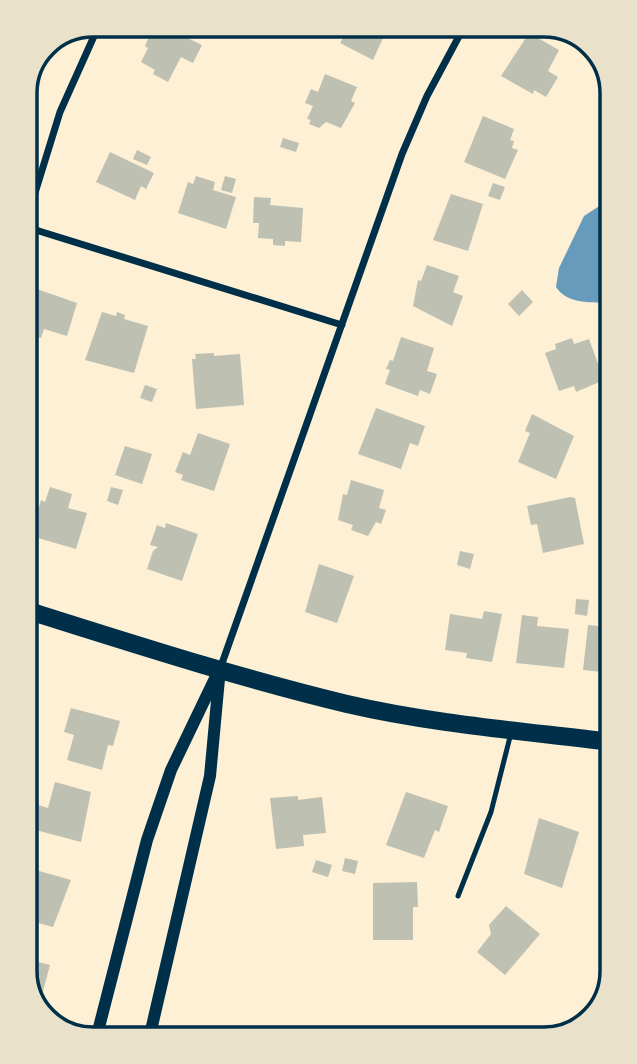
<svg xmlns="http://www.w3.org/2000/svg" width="637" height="1064" font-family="Quicksand,sans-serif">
  <rect width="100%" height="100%" fill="#fdf0d5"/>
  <path fill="#669bbc" d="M607,201v102c-18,-1 -40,1 -51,-16l3,-19 25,-52z"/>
  <path fill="#bec0b2" d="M160,25l42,20 -9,18 -12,-6 -13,25 -15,-8 2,-4 -14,-8 7,-14 -3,-2 4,-9 4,2z
    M335,25h54l-16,35 -33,-17 3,-5 -12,-6z
    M529,33l30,17 -11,21 10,6 -12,20 -12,-7 -1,4 -32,-18z
    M325,74l32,13 -6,14 4,2 -14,25 -15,-6 -7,6 -10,-4 2,-4 -4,-1 6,-13 -8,-3 6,-14 7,3z
    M483,116l31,13 -4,11 4,1 -2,7 6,2 -13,29 -41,-17z
    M283,138l16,5 -3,9 -16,-5z
    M137,150l14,7 -4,8 -14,-6z
    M110,152l44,21 -8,16 -5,-3 -6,14 -39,-18z
    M196,176l19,6 -2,8 23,7 -10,32 -48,-16 10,-31 5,2z
    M225,176l11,3 -4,14 -11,-3z
    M493,183l12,4 -5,13 -12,-4z
    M451,194l32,10 -15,47 -35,-11z
    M254,197l17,1 -1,7 33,3 -2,34 -16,-1v5l-12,-1v-6l-15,-1 1,-15h-6z
    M427,265l32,11 -6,16 10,4 -11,30 -39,-20 5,-26 3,1z
    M31,287l46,16 -10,33 -23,-7 -3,9 -15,-4v-33z
    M522,290l11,12 -14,14 -11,-12z
    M102,312l14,4 1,-4 8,3 -1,4 24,7 -14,47 -49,-13z
    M401,337l33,11 -7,23 10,3 -7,20 -10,-4 -2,6 -33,-12 5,-14 -4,-1 4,-9 3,1z
    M572,338l2,6 15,-5 15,41 -28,12 -2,-6 -15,5 -14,-38 11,-4 -1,-5z
    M214,353v3l26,-2 4,51 -48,4 -4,-50h4l-1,-5z
    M145,385l12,4 -5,13 -12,-4z
    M376,408l49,18 -7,20 -8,-3 -9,26 -43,-15z
    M532,414l42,22 -18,43 -38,-17 12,-29 -5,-2z
    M198,433l32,11 -16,47 -33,-11 2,-5 -8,-3 8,-20 7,3z
    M125,446l27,8 -10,30 -27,-9z
    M351,480l33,10 -5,18 7,2 -5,14 -5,-2 -8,14 -17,-6 2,-5 -15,-5 5,-26 4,1z
    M50,487l22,7 -4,14 19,5 -11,36 -45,-13 10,-36 4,2z
    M111,487l12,3 -5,15 -11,-4z
    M570,497l5,1 9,46 -41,9 -6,-29 -6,1 -4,-19z
    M166,523l32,11 -16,47 -35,-12 6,-18 5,-4 -8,-2 7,-20 8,3z
    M460,551l14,3 -4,15 -13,-4z
    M605,558h4l1,54 -11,-2z
    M319,564l35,12 -17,47 -32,-11z
    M576,599l13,1 -2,16 -12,-2z
    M484,611l18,3 -10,48 -26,-4 1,-5 -22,-3 5,-36 32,5z
    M522,615l16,2 -1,9 32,3 -5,39 -48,-5z
    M588,625l22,2v46l-27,-3z
    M71,708l49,13 -7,25 -5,-1 -6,25 -35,-10 7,-25 -10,-3z
    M55,782l36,10 -10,50 -49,-13 6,-24 10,3z
    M406,792l42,14 -9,26 -4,-2 -11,28 -38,-13z
    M298,796v4l24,-3 4,36 -23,2 1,11 -28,3 -6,-51z
    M539,818l40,14 -17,56 -38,-14z
    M345,858l13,3 -3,13 -13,-3z
    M316,860l16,5 -4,12 -16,-5z
    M32,869l39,11 -18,47 -22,-6z
    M417,882l1,25h-5v33h-40v-57z
    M506,906l34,28 -35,41 -28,-23 14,-18 -2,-9z
    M31,960l19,5 -11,41 -8,-5z"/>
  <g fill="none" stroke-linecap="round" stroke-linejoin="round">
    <path stroke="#003049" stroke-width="5" d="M458,896l33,-84 20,-79"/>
    <path stroke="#003049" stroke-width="7" d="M26,222l34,-110 39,-87
      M26,227l316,98
      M220,669l182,-515 25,-58 38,-71"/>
    <path stroke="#003049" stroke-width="12" d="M96,1039l51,-199 24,-70 48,-100
      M149,1039l61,-263 9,-97"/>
    <path stroke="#003049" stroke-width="18" d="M29,611c105,33 210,67 318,93 86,20 176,27 264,38"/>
  </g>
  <path d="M0 0H637V1064H0ZM93 37H544A56 56 0 0 1 600 93V971A56 56 0 0 1 544 1027H93A56 56 0 0 1 37 971V93A56 56 0 0 1 93 37Z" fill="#e9e1ca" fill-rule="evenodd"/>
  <path fill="none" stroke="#003049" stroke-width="3.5" d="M93 37H544A56 56 0 0 1 600 93V971A56 56 0 0 1 544 1027H93A56 56 0 0 1 37 971V93A56 56 0 0 1 93 37Z"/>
</svg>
